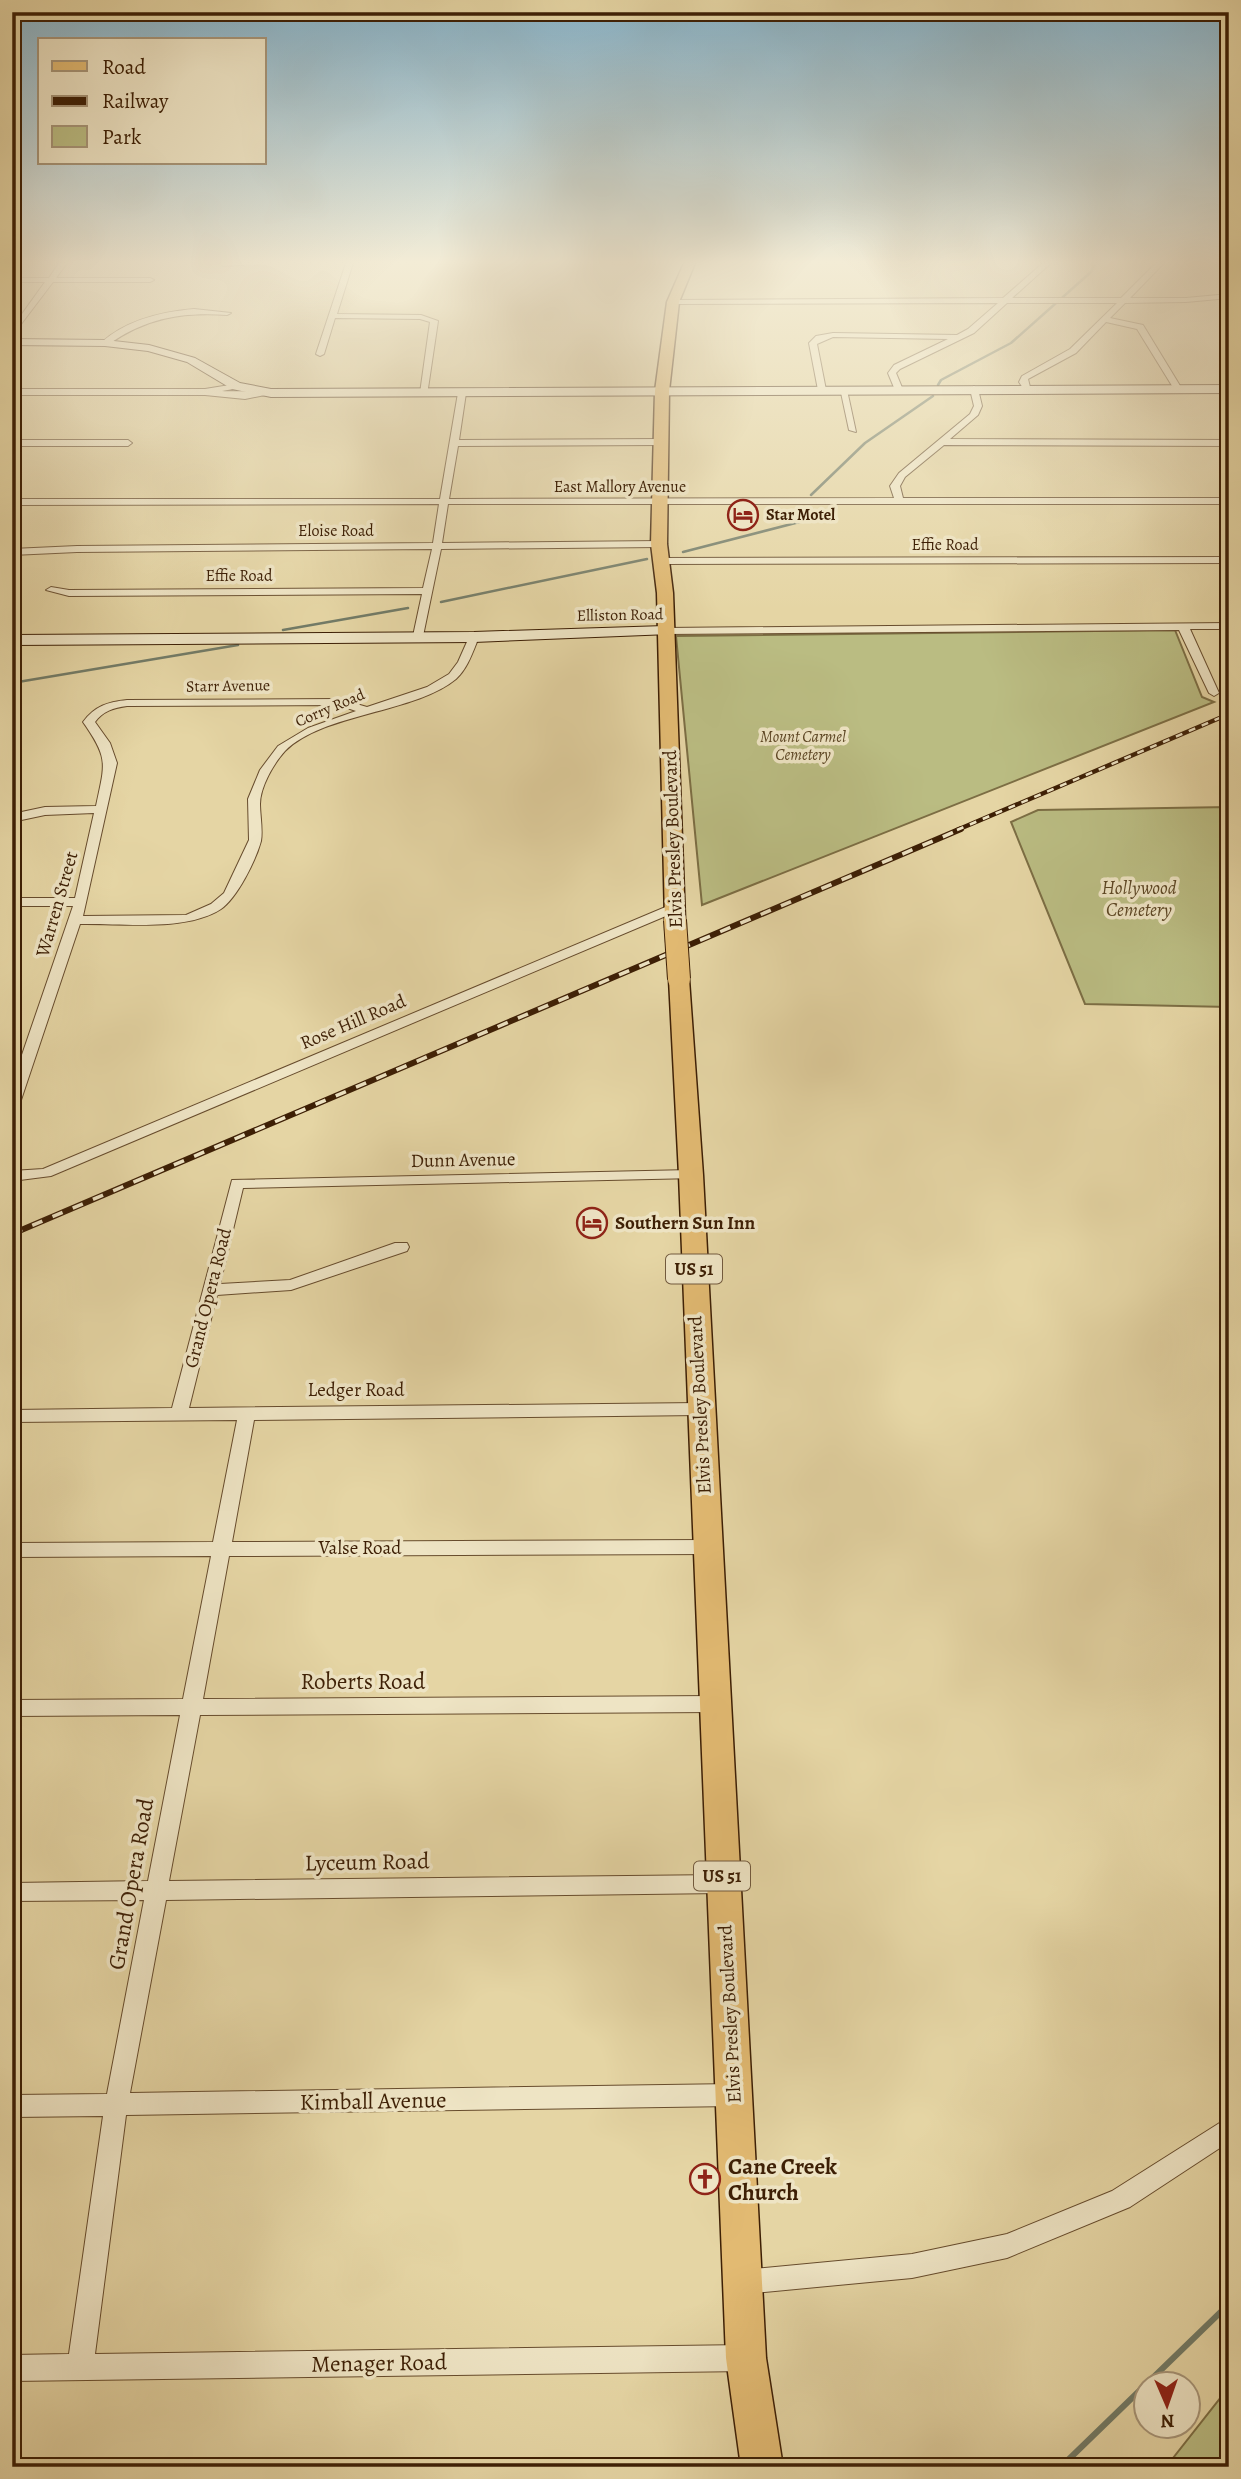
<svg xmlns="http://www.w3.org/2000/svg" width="1241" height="2479" font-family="Alegreya,serif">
  <rect width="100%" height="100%" fill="#e5d5a4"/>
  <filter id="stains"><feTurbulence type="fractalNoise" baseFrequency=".00286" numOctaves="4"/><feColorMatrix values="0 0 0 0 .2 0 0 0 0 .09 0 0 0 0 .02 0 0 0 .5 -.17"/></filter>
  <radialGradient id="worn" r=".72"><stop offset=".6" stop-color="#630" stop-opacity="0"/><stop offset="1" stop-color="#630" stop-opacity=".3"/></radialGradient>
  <path fill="#babc82" stroke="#7c6e44" stroke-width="2" d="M1175,630l27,67 12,5 -512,203 -26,-269z
    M1229,807v200l-144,-3 -74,-182 27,-12z
    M1229,2387v80h-63z"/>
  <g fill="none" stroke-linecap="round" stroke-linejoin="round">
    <path stroke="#727b67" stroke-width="2.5" d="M938,385l3,-5 70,-37 80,-71 4,-9
      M811,495l54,-52 68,-47
      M683,552l128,-33 -1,-10
      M441,602l206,-43
      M283,630l125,-22
      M12,683l226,-38"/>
    <path stroke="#727b67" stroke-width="6" d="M1065,2467l3,-7 161,-156"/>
    <g stroke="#674c2d" stroke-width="2">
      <path id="street" d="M59,263h8l-11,15h94l4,2 -4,2h-97l-41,54v-8l33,-46h-33v-4h37z
        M220,263h40l1,1 -38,2z
        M346,263h7l-16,51 84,1 17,6 -11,74 -7,-2 10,-71 -10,-3 -85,-1 -11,36 -4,2 -4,-2z
        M1043,263h8l-39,35h109l35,-35h8l-34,35h56l43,-4v4l-43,4 -61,1 -15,15 33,7 39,64 -4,3 -4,-3 -37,-60 -31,-7 -30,31 -48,26 3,12h-6l-6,-9 3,-6 48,-27 47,-46h-110l-33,30 -74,36 -4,4 7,17 -4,3 -4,-3 -7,-17 6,-8 54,-26 -115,-2 -16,7 9,46 -4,3 -4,-3 -9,-47 7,-7 17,-3 124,2 11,-6 30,-26 -325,1 -4,-2 4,-2 330,-2z
        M194,309l37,4 -4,2c-45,-3 -82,3 -119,30l-7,-2c25,-23 59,-31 93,-34z
        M236,384h3v4l-17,3c12,1 47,-1 53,2l-30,6 -40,-4h-193v-6h193z
        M974,386l4,3 4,17 -4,9 -28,24 279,1v6l-285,-1 -39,32 -5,9 3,12h326v6h-781l-6,39 217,-2 5,3 -5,3 -218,2 -18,87 -5,3 -5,-3 9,-42 -353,2 -23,-6 5,-3 18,3 354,-2 9,-39 -355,3 -65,3v-6l65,-3 356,-3 6,-39 -427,1v-6h428l18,-106 4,-3 4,3 -7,47 203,-1 4,3 -4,3 -204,1 -9,53 445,-1 -4,-12 9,-13 71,-59 4,-8 -4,-17z
        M840,388l7,2 9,42 -7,-2z
        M12,440h116l4,3 -4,3h-116z
        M1229,557v6l-568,1 -5,-3 5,-3z
        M1229,623v6h-39l29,64 -5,3 -5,-3 -30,-63 -514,4 -5,-3 5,-3z
        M470,635l9,2c-6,14 -11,31 -23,42 -41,34 -133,34 -171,72 -11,12 -25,36 -25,53 0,11 3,26 1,37 -5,19 -24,57 -40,68 -35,23 -100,14 -141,15l-61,182 -7,4v-26l61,-178h-61v-8h63l19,-85 -49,2 -33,7v-8l33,-7 51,-1c9,-43 13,-47 -13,-84 12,-16 25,-20 44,-22l212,-1 28,8 60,-20 22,-13 9,-12zM338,705l18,6 -48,17 -30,18 -18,24 -12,29 1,41 -25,53 -13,11 -25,11 -103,1 34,-153 -7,-20 -15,-21c8,-11 18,-14 32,-16z
        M675,903l6,4 -1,3 -629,266 -39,5v-10l31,-2z
        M691,1170l5,2 3,3 -3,3 -453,10 -23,96 70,-4 105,-37h12l2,4 -2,4 -116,39 -74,5 -28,113 511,-5 6,2 3,4 -3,4 -6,2 -446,5 -22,122 476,-2 7,2 2,5 -2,5 -7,2 -479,2 -26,143 512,-3 7,2 3,6 -3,6 -7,2 -515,3 -31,166 553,-6 8,2 3,7 -3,7 -8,2 -556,7 -36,193 604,-9 8,3 4,8 -4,8 -8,3 -608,9 -31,239 651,-9 9,4 4,9 -4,9 -9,4 -734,10v-26l57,-1 34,-238 -91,1v-22l95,-1 37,-194 -132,1v-18l136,-2 32,-166 -168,1v-16l171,-1 28,-143 -199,1v-14l201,-1 24,-122 -225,2v-12l160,-2 60,-228z
        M1229,2117v25l-99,65 -123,51 -95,20 -169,16 -9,-3 -3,-9 3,-9 9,-3 169,-16 95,-20 105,-43z"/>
    </g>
    <g stroke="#3d1f05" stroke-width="2">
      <path id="secondary" d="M12,339l93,1 44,5 46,13 45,25 31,6 958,-4v8l-958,4 -39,-8 -45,-27 -39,-11 -43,-5 -93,-1z
        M665,626l5,2 3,3 -3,3 -196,8 -462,3v-10l462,-3z"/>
    </g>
    <g stroke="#3d1f05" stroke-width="3">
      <path id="primary" d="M684,263h11l-16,39 -10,89 -2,153 6,49 12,327 -3,4h-14l-3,-4 -8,-327 -6,-49 4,-153 12,-89z
        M679,973l7,2 3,4 14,196 63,1183 17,109h-42l-15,-109 -47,-1183 -10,-196 3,-4z"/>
    </g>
    <use href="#street" fill="#eee4c4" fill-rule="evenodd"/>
    <use href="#secondary" fill="#eee4c4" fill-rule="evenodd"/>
    <use href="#primary" fill="#e2ba72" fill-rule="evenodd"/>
    <g stroke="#3d1f05" stroke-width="4.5">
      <path id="rail-far1" d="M957,830l272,-116"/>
    </g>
    <g stroke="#3d1f05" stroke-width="6">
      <path id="rail" d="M12,1234l949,-405"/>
    </g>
    <use href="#rail-far1" stroke="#eee4c4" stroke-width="2.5" stroke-dasharray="7" stroke-linecap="butt"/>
    <use href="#rail" stroke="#eee4c4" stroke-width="3.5" stroke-dasharray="11" stroke-linecap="butt"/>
    <g stroke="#3d1f05" stroke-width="24" stroke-linecap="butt">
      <path id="primary-bridge" d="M675,920l4,59"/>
    </g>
    <use href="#primary-bridge" stroke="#e2ba72" stroke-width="22"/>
  </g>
  <linearGradient id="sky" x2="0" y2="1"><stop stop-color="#87b6cf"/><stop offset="0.43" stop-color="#f3ecd6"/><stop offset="1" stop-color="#f3ecd6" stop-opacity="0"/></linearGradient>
  <rect width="1241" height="610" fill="url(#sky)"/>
  <defs>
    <g id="hotel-ring" transform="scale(1.575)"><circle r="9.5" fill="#eee4c4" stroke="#8f2418" stroke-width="1.5"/><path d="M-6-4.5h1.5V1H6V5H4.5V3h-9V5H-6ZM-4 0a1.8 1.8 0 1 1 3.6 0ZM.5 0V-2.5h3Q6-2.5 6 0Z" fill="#8f2418"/></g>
    <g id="church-ring" transform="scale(1.575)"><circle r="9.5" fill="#eee4c4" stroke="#8f2418" stroke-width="1.5"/><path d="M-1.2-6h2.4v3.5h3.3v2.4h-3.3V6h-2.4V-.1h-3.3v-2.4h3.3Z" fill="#8f2418"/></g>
  </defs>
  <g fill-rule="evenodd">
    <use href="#hotel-ring" x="743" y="515"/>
    <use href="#hotel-ring" x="592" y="1223"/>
    <use href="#church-ring" x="705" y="2179"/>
  </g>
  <g text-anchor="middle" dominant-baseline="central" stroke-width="7" stroke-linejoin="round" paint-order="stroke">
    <g font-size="16" fill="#3d1f05" stroke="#eee4c4">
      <text x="620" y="487">East Mallory Avenue</text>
      <text x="336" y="531">Eloise Road</text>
      <text x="945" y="545">Effie Road</text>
      <text x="239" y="576">Effie Road</text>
      <text transform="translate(620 615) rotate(-1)">Elliston Road</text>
      <text transform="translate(228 686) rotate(-1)">Starr Avenue</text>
      <text transform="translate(330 708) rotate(-23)">Corry Road</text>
    </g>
    <g font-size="16" font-weight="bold" fill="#3d1f05" stroke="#eee4c4" text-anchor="start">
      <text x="766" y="515">Star Motel</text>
    </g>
    <g font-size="16" font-style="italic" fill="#5c4624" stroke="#eee4c4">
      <text x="803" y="737">Mount Carmel<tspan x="803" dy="18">Cemetery</tspan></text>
    </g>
    <g fill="#eee4c4" stroke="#725a3e" stroke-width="2">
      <rect x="666" y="1254.5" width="56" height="29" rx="5"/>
      <rect x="694" y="1861.5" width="56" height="29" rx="5"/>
    </g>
    <g font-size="18" font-weight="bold" fill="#3d1f05">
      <text x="694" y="1269">US 51</text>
      <text x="722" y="1876">US 51</text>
    </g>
    <g font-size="19" fill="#3d1f05" stroke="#eee4c4">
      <text transform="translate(673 839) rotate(-92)">Elvis Presley Boulevard</text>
      <text transform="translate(57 904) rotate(-74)">Warren Street</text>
      <text transform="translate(353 1022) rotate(-23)">Rose Hill Road</text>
      <text transform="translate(463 1160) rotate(-1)">Dunn Avenue</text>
      <text transform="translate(208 1298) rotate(-76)">Grand Opera Road</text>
      <text x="356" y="1390">Ledger Road</text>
      <text transform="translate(700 1405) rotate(-93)">Elvis Presley Boulevard</text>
      <text x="360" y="1548">Valse Road</text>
      <text transform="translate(730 2014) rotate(-93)">Elvis Presley Boulevard</text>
    </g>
    <g font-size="19" font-style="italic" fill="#5c4624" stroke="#eee4c4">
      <text x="1139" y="888">Hollywood<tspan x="1139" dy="22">Cemetery</tspan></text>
    </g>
    <g font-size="19" font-weight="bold" fill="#3d1f05" stroke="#eee4c4" text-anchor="start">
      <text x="615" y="1223">Southern Sun Inn</text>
    </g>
    <g font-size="23" fill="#3d1f05" stroke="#eee4c4">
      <text x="363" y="1681">Roberts Road</text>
      <text transform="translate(367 1862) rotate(-1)">Lyceum Road</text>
      <text transform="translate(131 1884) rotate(-80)">Grand Opera Road</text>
      <text transform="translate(373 2101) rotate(-1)">Kimball Avenue</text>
      <text transform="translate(379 2363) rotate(-1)">Menager Road</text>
    </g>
    <g font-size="23" font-weight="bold" fill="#3d1f05" stroke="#eee4c4" text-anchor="start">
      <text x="728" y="2166">Cane Creek<tspan x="728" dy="26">Church</tspan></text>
    </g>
  </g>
  <rect width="1241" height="2479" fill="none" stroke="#e5d5a4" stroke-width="42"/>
  <rect x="14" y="14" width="1213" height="2451" fill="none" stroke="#3d1f05" stroke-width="3.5"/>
  <rect x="21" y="21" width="1199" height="2437" fill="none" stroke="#3d1f05" stroke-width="2"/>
  <rect x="38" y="38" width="228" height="126" fill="#eee4c4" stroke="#a79578" stroke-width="2"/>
  <rect x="52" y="61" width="35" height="10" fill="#e2ba72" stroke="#a79578" stroke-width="2"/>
  <text x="102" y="74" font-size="21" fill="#3d1f05">Road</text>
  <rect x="52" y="96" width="35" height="10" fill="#3d1f05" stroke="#a79578" stroke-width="2"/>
  <text x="102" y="108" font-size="21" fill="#3d1f05">Railway</text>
  <rect x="52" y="126" width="35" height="21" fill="#babc82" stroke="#a79578" stroke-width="2"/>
  <text x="102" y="144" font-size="21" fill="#3d1f05">Park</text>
  <g transform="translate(1167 2405) rotate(178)"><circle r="33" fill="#eee4c4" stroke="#a79578" stroke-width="2"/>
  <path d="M0-5L12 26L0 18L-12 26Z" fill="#8f2418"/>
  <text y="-10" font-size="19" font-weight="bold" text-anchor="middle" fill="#3d1f05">N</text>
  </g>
  <rect width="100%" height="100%" filter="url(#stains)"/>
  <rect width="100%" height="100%" fill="url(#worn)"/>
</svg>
